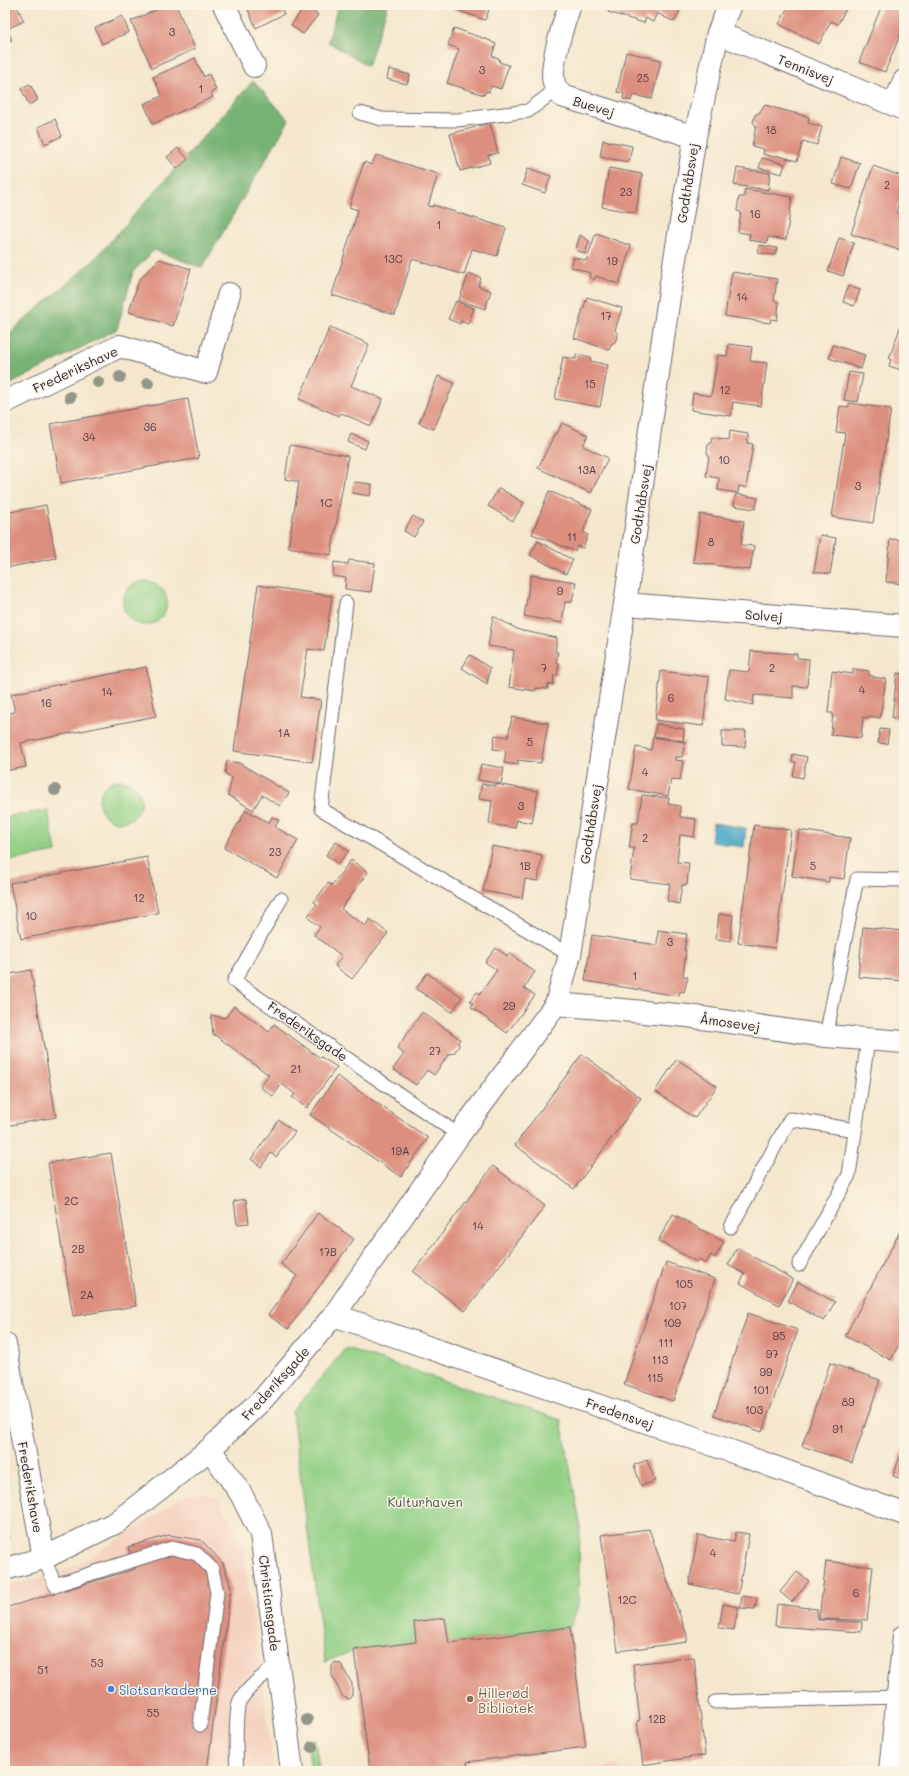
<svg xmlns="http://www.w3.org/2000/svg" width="909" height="1776" font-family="Mali,sans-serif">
  <rect width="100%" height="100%" fill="#fcf5e5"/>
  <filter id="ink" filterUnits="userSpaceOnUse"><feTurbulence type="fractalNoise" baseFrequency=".025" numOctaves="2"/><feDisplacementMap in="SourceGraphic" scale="8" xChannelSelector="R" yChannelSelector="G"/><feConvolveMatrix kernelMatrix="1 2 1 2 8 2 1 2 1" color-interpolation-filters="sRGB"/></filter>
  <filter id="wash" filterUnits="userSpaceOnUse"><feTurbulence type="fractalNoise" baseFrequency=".012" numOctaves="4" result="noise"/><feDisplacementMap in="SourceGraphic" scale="16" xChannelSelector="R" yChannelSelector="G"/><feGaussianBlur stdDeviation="0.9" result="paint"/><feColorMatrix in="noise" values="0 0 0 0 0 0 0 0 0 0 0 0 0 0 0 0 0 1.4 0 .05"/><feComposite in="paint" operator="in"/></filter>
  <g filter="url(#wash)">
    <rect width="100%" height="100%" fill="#f4e7cd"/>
    <path fill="#f5d3c1" d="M200,1493l18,5 25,47 31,226h-269v-186l44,-8 34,-15 102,-66z
      M618,1765l1,6h-40z"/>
    <path fill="#93d086" stroke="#5a7960" d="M123 603a22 22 0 1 1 44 0a22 22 0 1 1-44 0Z
      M99 801a21 21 0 1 1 42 0a21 21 0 1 1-42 0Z
      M48,810l8,42 -48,9 -3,-18v-26z
      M346,1348l215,72 19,103 -2,84 -8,20 -121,16 -4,-25 -31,4 2,20 -62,8 -29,12 -33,-250z
      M315,1739l4,32h-8l-4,-31z"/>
    <path fill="#76b273" stroke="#4c6a57" d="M338,5h50l-20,61 -40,-24z
      M253,81l36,39 -87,148 -48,-18 -21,22 -16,57 -112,58v-50l89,-77z"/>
    <path fill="#48a5c6" stroke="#356480" d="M713,823l33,5 -2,19 -33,-5z"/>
    <g id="blocks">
      <path fill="#dd8f7f" d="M5,5h11l8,16 -17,8 5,11 -7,3z
        M167,5h9l19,44 -43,19 -21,-47z
        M246,5h34l4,9 -28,14z
        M306,5l12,10 -15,19 -12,-9z
        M448,5h43l-6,15 -37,-13z
        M610,5h73l-9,17 -17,-9 -4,9 -7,-4 -2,5 -36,-11z
        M789,5h59l-10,19 -7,-3 -12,23 -40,-20z
        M882,5h22v20l-19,47 -26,-10z
        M122,16l7,16 -27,12 -7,-16z
        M454,28l37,13v1l5,2 -4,12 8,3 -1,3 10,3 -8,24 -10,-3 -2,6 -3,-1 -2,4 -37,-12 12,-34 -11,-4z
        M626,52l35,8 -9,39 -19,-4 -2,6 -8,-2 1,-6 -7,-1z
        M195,58l9,19 5,-3 7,16 -5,2 2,5 -60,27 -9,-20 18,-8 -9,-19z
        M389,69l21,6 -3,9 -20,-5z
        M30,84l8,16 -9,5 -8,-17z
        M764,105l45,12 -1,6 14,4 -5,18 -14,-4 -6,20 -22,-6 -1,2 -11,-3 1,-5 -12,-3 4,-20 -3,-4 2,-7 5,-3z
        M55,119l7,17 -17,8 -7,-17z
        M490,123l8,30 -10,2 2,8 -30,8 -10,-37z
        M603,140l29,6 -3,16 -29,-5z
        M178,148l10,11 -11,10 -10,-12z
        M376,155l62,19 -10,32 5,1v-2l73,23 -9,28 -25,-7 -8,26 -52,-16 -17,56 -63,-20 26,-85 -9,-3 15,-45 8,3z
        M841,157l19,6 -9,26 -18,-5z
        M762,158l23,6 -3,10 -23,-6z
        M873,166l31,11v10l-8,25 8,3v31l-2,5 -51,-17z
        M528,168l23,8 -6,17 -23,-8z
        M609,168l33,6 -6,39 -34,-6z
        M737,168l33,5 -2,17 -34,-5z
        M745,189l47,8 -6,43 -18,-3 -1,6 -18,-3 1,-6 -12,-2 3,-20 -4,-1 2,-14h5z
        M596,233l35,13 -12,38 -23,-8 -2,4 -5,-3 1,-4 -19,-6 3,-10 12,4z
        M580,235l9,6 -4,13 -9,-4z
        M839,238l15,5 -11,33 -15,-5z
        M759,245l18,3 -2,7 -17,-2z
        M159,259l32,10 -18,57 -44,-14 10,-32z
        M732,272l45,7 -3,22 5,1 -2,18 -6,-1 -1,4 -45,-7z
        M469,273l12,5 -3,8 13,5 -6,18 -26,-9z
        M848,286l12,4 -6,16 -11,-4z
        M587,297l35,11 -7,22 3,4 -3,8 -4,2 -2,6 -35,-12z
        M456,301l18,7 -6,16 -7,-3 -1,3 -12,-5z
        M904,316v49l-2,5 -13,-4 2,-7h-2z
        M330,327l39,17 -18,42 32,13 -12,27 -30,-13 -2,3 -40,-17z
        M729,344l23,3 -2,14 17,2 -6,43 -28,-4 -2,14 -40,-6 2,-17 18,3 7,-41 9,1z
        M833,345l32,10 -4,14 -32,-11z
        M576,354l15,3 -1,4 18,4 -8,42 -45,-8 8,-42 13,2z
        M849,372l14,2 -5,28 -14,-2z
        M438,376l16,7 -20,46 -15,-6z
        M188,399l11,59 -138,25 -11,-59z
        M849,403l42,6 -18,114 -41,-6 13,-84 -9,-1 4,-26 9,1z
        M562,423l26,12 -5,11 25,12 -17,35 -53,-25 17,-35 2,1z
        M730,431l18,3 -1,9 6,1 -7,44 -7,-2 -1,7 -20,-3 1,-12 -13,-2 3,-20 -2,-4 1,-7 3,-2 1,-6 17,3z
        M351,434l17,7 -3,8 -17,-7z
        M290,445l58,11 -17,99 -43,-8 11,-65 -14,-3z
        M354,482l18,2 -2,12 -18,-3z
        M499,488l25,15 -11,18 -25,-15z
        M549,491l43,18 -9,23 5,3 -5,13 -6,-2 -2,5 -43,-17z
        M736,494l22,4 -3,11 -21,-3z
        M46,505l10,53 -51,10v-55z
        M700,514l44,7 -3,24 13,1 -4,24 -57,-8z
        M413,516l10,6 -9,15 -10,-6z
        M820,535l16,3 -6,36 -16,-2z
        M890,539l14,1v44l-18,-2z
        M538,541l35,19 -7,14 -36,-19z
        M349,560l26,3 -4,29 -26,-3 1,-11 -13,-2 1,-14 14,2z
        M531,575l45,7 -4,20h-7l-3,21 -38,-7z
        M258,585l74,11 -8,55 -16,-2 -8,48 21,3 -9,62 -78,-11z
        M493,616l26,14 38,8 -2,14h3l-2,11h3l-2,13 -3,-1 -1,10 -5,-1 -1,5 -11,-1 -1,3 -26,-4 5,-37 -26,-4z
        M751,651l46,3v4l12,1 -2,28 -14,-1v12l-39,-3 -1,10 -28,-6 4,-29 20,2z
        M470,655l20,13 -3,16 -25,-16z
        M146,667l10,49 -135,27 5,24 -21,4v-57l10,-2 -4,-18z
        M853,669l16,2v4l4,1v1l13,2 -6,39 -11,-2 -1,2 -5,-1 -2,21 -30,-3 2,-22h-5l4,-42 21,3z
        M661,671l48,6 -6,49 -48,-6z
        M897,673l7,1v45l-12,-1z
        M512,717l36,6 -7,40 -23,-3v5l-14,-2 2,-12 -13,-2 2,-14 13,2z
        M656,724l28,5 -1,12 -29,-5z
        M880,729l9,1 -2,14 -9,-1z
        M722,731h24l-1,16 -23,-1z
        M653,737l32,5 -3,15h-7v3l8,1 -3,19 -9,-1 -3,17 -39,-7 7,-42 15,3z
        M793,754l14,3 -4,21 -10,-2 3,-14h-4z
        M227,761l12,2 50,30 -9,13 -18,-11 -9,15 -25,-15 4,-17 -7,-5z
        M481,764l23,4 -3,16 -23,-4z
        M482,784l13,2v-2l43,7 -6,32 -15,-3 -2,8 -26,-4 3,-23 -13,-2z
        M642,795l27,3 -1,6 12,2v11l16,2 -2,18 -14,-2 -3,27 12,1 -2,22h-5l-3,19 -12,-3 3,-17 -40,-5 4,-31h-5l4,-25h5z
        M246,810l23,13 3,-6 7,3 -4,7 23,13 -21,38 -53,-30z
        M754,825l37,5 -16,118 -37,-5z
        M799,830l51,8 -6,41 -15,-2v5l-37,-6z
        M336,842l13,9 -11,13 -12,-9z
        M492,846l50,9 -4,26 -13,-2 -3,19 -39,-7z
        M147,857l11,56 -137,26 -11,-56z
        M351,860l17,12 -27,37 24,17 5,-7 18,14 -36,46 -17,-13 7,-10 -28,-21 6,-8 -13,-10 10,-13 -3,-2 14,-19 4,2z
        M719,914l14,1 -3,26 -14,-2z
        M863,927l41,4v50l-46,-4z
        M658,930l29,4 -3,16h2l-3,26 5,1 -4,15 -4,-1 -1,5 -94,-15 7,-46 65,10z
        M496,948l11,8 2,-3 26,19 -11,16 11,7 -28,38 -36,-26 2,-4 -3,-2 7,-9 3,2 17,-24 -12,-8z
        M31,970l25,147 -51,9v-151z
        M427,973l35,24 -10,15 -36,-23z
        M234,1006l35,26 5,-8 46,34 1,-1 16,10 -30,41 -15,-11 3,-3 -13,-10 -9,12 -13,-9 9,-12 -54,-40h-2l-2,-20 14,3z
        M422,1012l38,27 -2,3 1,4 -5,7 -5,1 -15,21 -7,-5 -11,15 -23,-16 11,-15 -7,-6z
        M582,1054l59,44 -67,91 -59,-44z
        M677,1059l40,27 -22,32 -40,-27z
        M337,1076l91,62 -27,39 -91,-62z
        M279,1120l16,12 -19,25 -5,-4 -10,14 -10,-8z
        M111,1153l25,153 -63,10 -25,-153z
        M493,1166l52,40 -80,105 -52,-39z
        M246,1199l3,24 -12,1 -3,-23z
        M318,1213l36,26 -66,90 -20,-14 29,-39 -16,-12z
        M673,1214l51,28 -9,16 -4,-3 -5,8 -7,-4 -2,3 -39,-21z
        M904,1224v110l-13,26 -46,-24z
        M737,1248l56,31 -14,26 -39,-22 5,-9 -17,-9z
        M666,1262l49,17 -42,122 -49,-17z
        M798,1282l37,20 -11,19 -36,-20z
        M748,1313l50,17 -36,102 -48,-17z
        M830,1363l50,17 -28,83 -50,-17z
        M904,1445v35l-11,-4z
        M647,1460l8,21 -14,5 -7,-21z
        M5,1518l4,20 -4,1z
        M649,1529l38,106v7l-69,9 -17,-116z
        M736,1532l13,2 -11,60 -49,-10 9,-49 36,7z
        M169,1535l32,5 22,23 8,24 -24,184h-202v-163l130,-39 -7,-22z
        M826,1561l47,6 -6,53 -48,-1z
        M797,1572l12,9 -17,21 -12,-10z
        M742,1596l15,2 -2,11 -15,-1z
        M723,1604l15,3 -4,23 -15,-2z
        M777,1604l40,5 1,11 44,2 -1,10 -86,-6z
        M445,1618l4,25 121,-16 16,120 -119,15 1,9h-98l-16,-121 62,-8 -2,-20z
        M694,1657l11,98 -62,10 -6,-44 3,-1 -7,-56z
        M335,1662l6,2 11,20v11l-3,4 -6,-2 -11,-21v-10z"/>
    </g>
  </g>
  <g filter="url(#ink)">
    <use href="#blocks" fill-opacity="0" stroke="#6c676e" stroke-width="1"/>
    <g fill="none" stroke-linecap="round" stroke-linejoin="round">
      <g stroke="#6c676e" stroke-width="15">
        <path id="lane" d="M360,113l22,6 76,1 70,-9 29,-22
          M346,603l-25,206 249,146
          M281,899l-47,82 225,154
          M826,1036l31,-157 45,1
          M731,1227l59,-108 65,11
          M799,1265l50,-90 19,-135
          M44,1558l11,27 117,-37 25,6 15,15 5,24 -17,132
          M715,1702l183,-5
          M237,1771c-1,-13 -2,-61 3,-71 10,-15 24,-25 38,-36"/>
      </g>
      <g stroke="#6c676e" stroke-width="24">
        <path id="street" d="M224,5l30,61
          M570,5c-6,16 -21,62 -16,78 1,5 5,9 8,13l133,41
          M718,33l186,76
          M894,105l10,-24
          M5,402l115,-56 86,26 23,-78
          M625,604l279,22
          M556,1004l132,12 138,20 78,6
          M334,1315l388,133 182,66
          M5,1344l39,214
          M210,1449l31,45 20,40 31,237
          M5,1569l39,-11 73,-36 93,-73 53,-50 71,-84 125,-180 97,-131 14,-49 55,-351 46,-321 24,-146 23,-104 12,-28
          M890,1771l14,-135"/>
      </g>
      <use href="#lane" stroke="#fff" stroke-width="13"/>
      <use href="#street" stroke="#fff" stroke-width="22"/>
    </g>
    <g fill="#939789">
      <circle cx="120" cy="377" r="6"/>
      <circle cx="98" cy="382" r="6"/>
      <circle cx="148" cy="383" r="6"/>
      <circle cx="70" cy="397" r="6"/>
      <circle cx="55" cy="790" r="6"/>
      <circle cx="307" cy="1720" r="6"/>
      <circle cx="312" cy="1747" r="6"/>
    </g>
  </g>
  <circle fill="#3f7fe0" stroke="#fcf5e5" stroke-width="1.5" cx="111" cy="1689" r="4"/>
  <circle fill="#8d6e63" stroke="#fcf5e5" stroke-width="1.5" cx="470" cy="1699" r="4"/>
  <g text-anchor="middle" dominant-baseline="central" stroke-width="3" stroke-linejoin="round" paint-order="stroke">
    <g font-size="11" fill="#513d4c">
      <text x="172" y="31">3</text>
      <text x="482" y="69">3</text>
      <text x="643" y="77">25</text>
      <text x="201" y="88">1</text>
      <text x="771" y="129">18</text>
      <text x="887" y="184">2</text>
      <text x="626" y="191">23</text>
      <text x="755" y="213">16</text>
      <text x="439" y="224">1</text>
      <text x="393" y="258">13C</text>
      <text x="612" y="260">19</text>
      <text x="742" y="296">14</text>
      <text x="606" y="315">17</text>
      <text x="590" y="383">15</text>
      <text x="725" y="389">12</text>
      <text x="150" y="426">36</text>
      <text x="89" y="436">34</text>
      <text x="724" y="459">10</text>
      <text x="587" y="469">13A</text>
      <text x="858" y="485">3</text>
      <text x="326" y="502">1C</text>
      <text x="572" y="536">11</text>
      <text x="711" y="541">8</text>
      <text x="560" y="590">9</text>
      <text x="544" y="667">7</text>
      <text x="772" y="667">2</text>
      <text x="862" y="689">4</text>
      <text x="107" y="691">14</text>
      <text x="671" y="697">6</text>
      <text x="46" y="702">16</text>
      <text x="284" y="732">1A</text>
      <text x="530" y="741">5</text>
      <text x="645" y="771">4</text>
      <text x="521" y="805">3</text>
      <text x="645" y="837">2</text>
      <text x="275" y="851">23</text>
      <text x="525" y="865">1B</text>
      <text x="813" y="865">5</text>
      <text x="139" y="897">12</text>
      <text x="31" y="915">10</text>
      <text x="670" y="941">3</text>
      <text x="635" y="975">1</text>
      <text x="509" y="1005">29</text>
      <text x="435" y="1050">27</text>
      <text x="296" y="1068">21</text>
      <text x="400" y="1150">19A</text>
      <text x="71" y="1200">2C</text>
      <text x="478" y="1225">14</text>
      <text x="78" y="1248">2B</text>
      <text x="328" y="1251">17B</text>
      <text x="684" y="1283">105</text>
      <text x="87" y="1294">2A</text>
      <text x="678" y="1305">107</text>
      <text x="672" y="1322">109</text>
      <text x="779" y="1335">95</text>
      <text x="666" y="1342">111</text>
      <text x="772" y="1353">97</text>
      <text x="660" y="1359">113</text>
      <text x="766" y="1371">99</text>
      <text x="655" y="1377">115</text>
      <text x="761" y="1389">101</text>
      <text x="848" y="1401">89</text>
      <text x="754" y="1409">103</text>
      <text x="838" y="1428">91</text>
      <text x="713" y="1552">4</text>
      <text x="856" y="1592">6</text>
      <text x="627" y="1599">12C</text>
      <text x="97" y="1662">53</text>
      <text x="43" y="1669">51</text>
      <text x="153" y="1712">55</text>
      <text x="657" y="1718">12B</text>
    </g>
    <g font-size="13" fill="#22223b" stroke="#fcf5e5">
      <text transform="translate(806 69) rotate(22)">Tennisvej</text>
      <text transform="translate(594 106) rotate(17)">Buevej</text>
      <text transform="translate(687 183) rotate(-81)">Godthåbsvej</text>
      <text transform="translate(75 369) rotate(-25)">Frederikshave</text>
      <text transform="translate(640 504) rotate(-81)">Godthåbsvej</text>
      <text transform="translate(764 615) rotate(4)">Solvej</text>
      <text transform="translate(590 824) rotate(-81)">Godthåbsvej</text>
      <text transform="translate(730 1022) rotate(8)">Åmosevej</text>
      <text transform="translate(308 1031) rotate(35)">Frederiksgade</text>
      <text transform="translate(275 1383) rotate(-48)">Frederiksgade</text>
      <text transform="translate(620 1413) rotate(19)">Fredensvej</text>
      <text transform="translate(31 1487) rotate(80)">Frederikshave</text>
      <text transform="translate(270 1603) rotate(83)">Christiansgade</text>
    </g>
    <g font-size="13" fill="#445652" stroke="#fcf5e5">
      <text x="425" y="1501">Kulturhaven</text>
    </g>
    <g font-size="13" fill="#366cbe" stroke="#fcf5e5" text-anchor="start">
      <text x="119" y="1689">Slotsarkaderne</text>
    </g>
    <g font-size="13" fill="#785e54" stroke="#fcf5e5" text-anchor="start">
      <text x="478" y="1692">Hillerød<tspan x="478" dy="15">Bibliotek</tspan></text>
    </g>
  </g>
  <rect width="909" height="1776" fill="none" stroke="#fcf5e5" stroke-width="20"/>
</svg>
